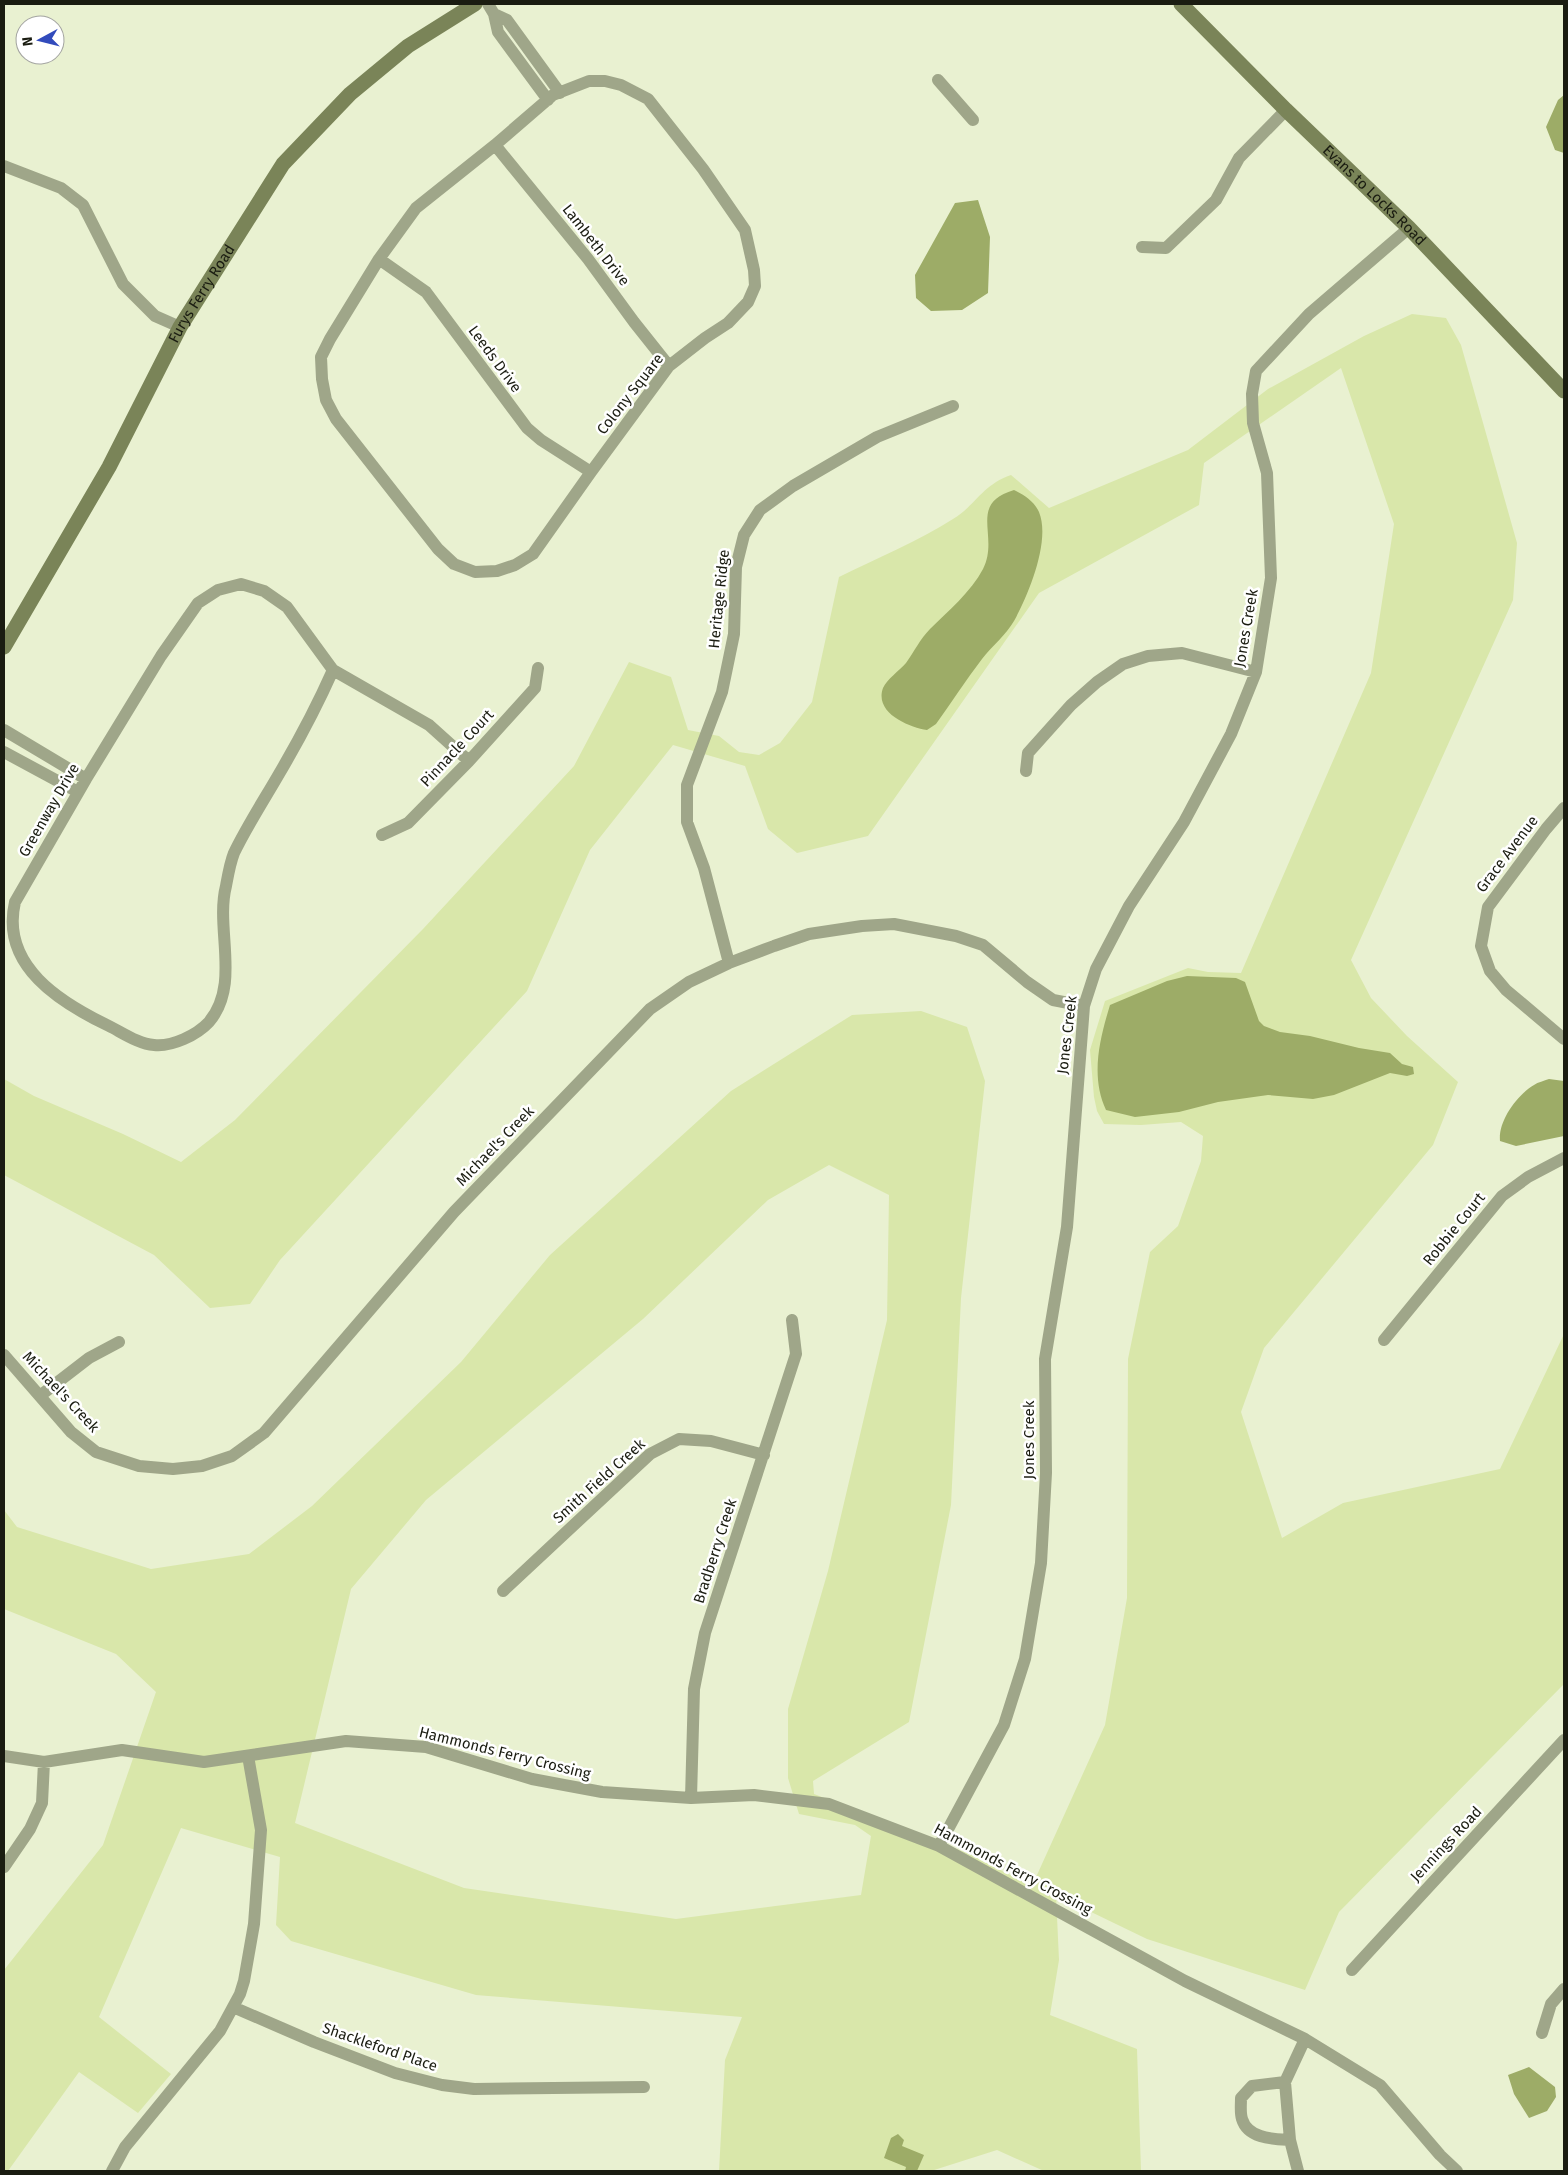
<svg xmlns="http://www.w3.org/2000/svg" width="1568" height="2175" font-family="'Fira Sans',sans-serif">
  <rect width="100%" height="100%" fill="#e9f1d1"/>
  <path fill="#d9e7aa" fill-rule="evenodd" d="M1412,314l34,4 15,27 56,198 -4,57 -162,360 20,38 36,38 51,46 -25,63 -169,203 -23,64 41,126 61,-35 157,-34 64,-135v350l-225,228 -34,78 -158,-51 -91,-44 3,65 -9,55 87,34 4,122h-97l-47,-21 -66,21h-212l6,-111 17,-43 -266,-22 -185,-54 -15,-16 4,-68 -99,-29 -82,189 72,57 -33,39 -59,-41 -71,99h-4v-201l99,-125 53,-153 -40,-38 -112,-45v-99l13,17 134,42 98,-15 63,-48 149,-144 89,-107 181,-164 121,-76 69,-4 46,16 18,54 -24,217 -10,207 -42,217 -96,59 1,13 153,59 65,33 73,-161 22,-127 1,-239 22,-107 28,-26 23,-65 2,-25 -22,-14 -40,3 -37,-1 -7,-13 -3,-14 -4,-47 15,-49 83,-33 20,4 33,1 130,-300 23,-149 -53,-156 -137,95 -5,42 -160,88 -171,243 -71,17 -29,-24 -23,-63 -72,-21 -83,105 -63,141 -247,269 -30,44 -40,4 -56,-53 -150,-80v-96l30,17 89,38 58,28 54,-42 188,-191 151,-163 55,-104 42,15 17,53 31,6 20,16 20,3 21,-12 32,-41 27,-125c36,-18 80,-36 114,-58 22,-13 29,-34 58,-44l38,33 139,-58 80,-61 96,-53zM829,1165l60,30 -2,125 -59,251 -40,138v69l11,36 56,11 16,11 -10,59 -185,24 -212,-31 -169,-65 56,-234 75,-89 217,-181 125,-119z"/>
  <path fill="#9dac67" d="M1564,95v58l-9,-3 -9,-23 12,-27z
    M978,200l12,37 -2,56 -26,17 -31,1 -15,-13 -1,-23 40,-72z
    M1014,490c10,5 20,11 25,22 12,29 -11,84 -25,109 -8,14 -22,25 -32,38 -16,21 -31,44 -46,65l-9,6c-18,-3 -53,-17 -44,-42 4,-9 16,-17 23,-25 8,-11 14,-24 24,-34 18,-18 41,-37 53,-60 17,-33 -16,-65 31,-79z
    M1187,976l49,2 9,4 14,39 5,5 16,6 30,4 49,12 31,5 12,11 11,3 1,7 -7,2 -17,-3 -56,22 -21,4 -45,-4 -50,7 -39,10 -44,5 -29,-7c-16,-34 -6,-72 4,-105l57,-24z
    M1549,1079l15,2v55l-48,10 -16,-5c-2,-20 17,-46 34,-56 4,-3 10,-4 15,-6z
    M1529,2067l26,20 1,10 -9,14 -18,7 -15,-24 -6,-19z
    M898,2134l6,6 -2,6 22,9 -7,16h-12l1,-4 -22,-9 7,-20z"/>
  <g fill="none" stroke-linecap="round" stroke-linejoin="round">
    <path stroke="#9fa689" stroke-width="12" d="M488,4l6,10 4,18 50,68
      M494,14l13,6 53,73
      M938,80l35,40
      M589,81h16l16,4 27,14 55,70 42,61 9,40 1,16 -7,16 -20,21 -23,15 -36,28 -78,106 -58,82 -18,11 -18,6 -22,1 -21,-8 -16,-15 -102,-130 -10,-19 -4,-21 -1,-22 9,-18 49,-80 37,-51 79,-63 58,-50z
      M495,145l93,114 46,63 35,44
      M4,166l57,22 22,17 40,79 32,32 25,11
      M1142,247l24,1 50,-48 23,-42 47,-48
      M379,259l47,33 101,136 14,12 50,32
      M241,584l23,7 23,16 46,63c-16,36 -34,70 -54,104 -15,26 -32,52 -45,79 -4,10 -6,22 -8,33 -11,43 15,98 -17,136 -12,13 -37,25 -55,23 -15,-1 -31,-12 -45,-19 -48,-23 -109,-60 -94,-124l71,-123 75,-123 37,-53 20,-13z
      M333,670l96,55 40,36
      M4,730l82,49
      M4,752l74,40
      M1026,771l2,-18 43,-48 26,-23 26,-18 25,-8 34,-3 74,19
      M1564,808l-18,21 -58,78 -7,39 9,25 16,19 58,49
      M382,835l26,-12 61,-62 66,-73 3,-20
      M729,963l-25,-95 -17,-46v-37l35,-93 12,-58 2,-67 8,-32 16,-25 33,-24 84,-49 76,-31
      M1384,1340l118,-144 26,-19 36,-19
      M4,1355l67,77 25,20 43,14 34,3 29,-3 30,-10 32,-23 190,-221 196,-203 39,-27 40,-19 45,-17 35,-12 53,-8 32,-2 62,12 27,9 44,37 26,18 31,6
      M41,1395l48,-37 30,-16
      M503,1591l147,-137 29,-15 32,2 53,14
      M4,1756l40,6 78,-12 82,12 142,-21 80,6 106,32 70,13 89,6 63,-3 75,9 110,42 246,135 120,58 75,46 60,70 17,16
      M691,1798l3,-109 11,-56 91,-279 -4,-34
      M939,1846l65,-121 21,-66 16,-96 5,-90 -1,-114 22,-132 17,-221 12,-37 33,-63 55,-84 47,-88 25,-62 15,-94 -4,-105 -14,-50 -1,-29 4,-23 53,-57 100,-86
      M4,1867l26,-38 12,-26 2,-41
      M1352,1970l212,-230
      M233,2007l81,35 81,31 47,12 32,4 170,-2
      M1542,2033l9,-29 13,-15
      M1285,2082l-33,4 -11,12c0,7 -1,15 1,21 6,20 32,20 48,21
      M112,2171l13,-24 95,-116 20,-37 4,-13 10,-57 7,-94 -13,-74
      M1298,2171l-8,-31 -5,-58 20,-43"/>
    <g stroke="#7a8458" stroke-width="15">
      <path id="s1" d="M1181,4l105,106 123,118 155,163"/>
      <path id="s2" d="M4,647l105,-180 71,-140 103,-163 67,-70 58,-48 67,-42"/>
    </g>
  </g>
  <g text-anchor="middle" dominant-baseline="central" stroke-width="5" stroke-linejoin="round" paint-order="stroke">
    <g font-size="15" fill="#1a1c11" stroke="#fff">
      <text stroke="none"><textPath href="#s1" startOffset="272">Evans to Locks Road</textPath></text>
      <text transform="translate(596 245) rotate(52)">Lambeth Drive</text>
      <text stroke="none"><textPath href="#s2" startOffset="405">Furys Ferry Road</textPath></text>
      <text transform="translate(495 359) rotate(54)">Leeds Drive</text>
      <text transform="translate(630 394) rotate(-52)">Colony Square</text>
      <text transform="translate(719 599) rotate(-84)">Heritage Ridge</text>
      <text transform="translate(1246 628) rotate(-80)">Jones Creek</text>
      <text transform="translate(457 748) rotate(-47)">Pinnacle Court</text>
      <text transform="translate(49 810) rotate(-60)">Greenway Drive</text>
      <text transform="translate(1507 854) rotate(-53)">Grace Avenue</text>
      <text transform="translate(1067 1035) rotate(-83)">Jones Creek</text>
      <text transform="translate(495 1146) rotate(-46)">Michael's Creek</text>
      <text transform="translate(1454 1229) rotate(-51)">Robbie Court</text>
      <text transform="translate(61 1392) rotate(47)">Michael's Creek</text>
      <text transform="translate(1029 1440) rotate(-90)">Jones Creek</text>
      <text transform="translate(599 1481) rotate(-42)">Smith Field Creek</text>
      <text transform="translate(715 1551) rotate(-72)">Bradberry Creek</text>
      <text transform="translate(505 1753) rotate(14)">Hammonds Ferry Crossing</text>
      <text transform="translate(1446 1844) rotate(-47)">Jennings Road</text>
      <text transform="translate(1013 1869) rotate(28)">Hammonds Ferry Crossing</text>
      <text transform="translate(380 2047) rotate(19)">Shackleford Place</text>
    </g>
  </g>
  <rect width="1568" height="2175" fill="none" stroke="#1a1c11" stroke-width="10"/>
  <g transform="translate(40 40) rotate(263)"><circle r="24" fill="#ffffff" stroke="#a3a4a0"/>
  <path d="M0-4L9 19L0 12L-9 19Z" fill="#324bbc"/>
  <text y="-8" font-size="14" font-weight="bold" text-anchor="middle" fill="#1a1c11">N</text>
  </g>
</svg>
